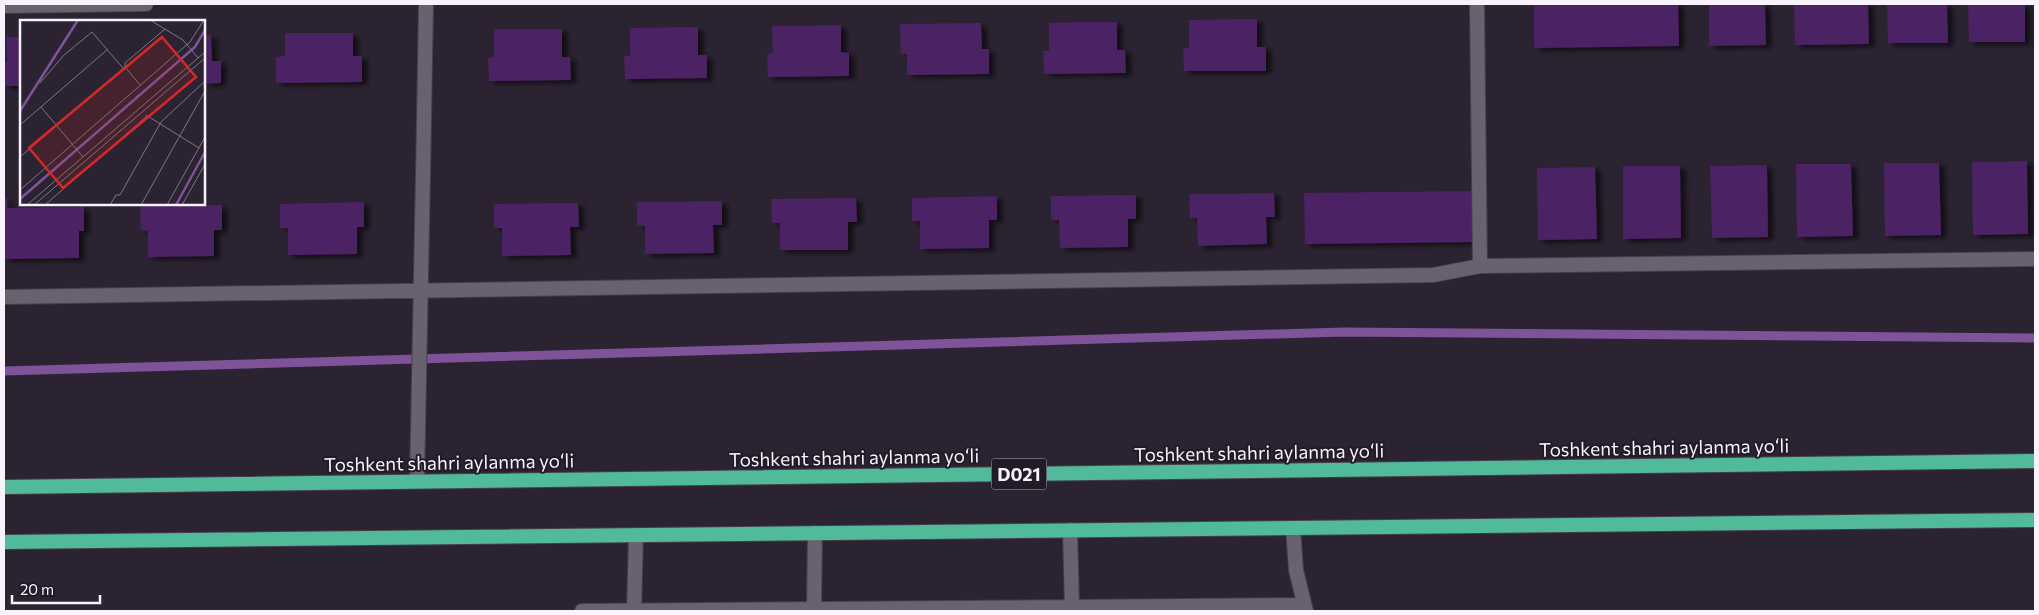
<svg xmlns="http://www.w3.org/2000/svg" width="2039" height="615" font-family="Commissioner,sans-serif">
  <defs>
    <filter id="shadow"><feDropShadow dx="5.5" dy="3" stdDeviation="2.5" flood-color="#0009"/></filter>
  </defs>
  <rect width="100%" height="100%" fill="#2b2331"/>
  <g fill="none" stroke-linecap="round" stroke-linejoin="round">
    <path stroke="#7e5399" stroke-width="9" d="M4,371l1340,-39 691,6"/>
  </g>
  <path fill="#4b2163" filter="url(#shadow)" d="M1534,4h144l1,42 -145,2z
    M1709,4h56l1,41 -57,1z
    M1794,4h74l1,40 -74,1z
    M1887,4h60l1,39h-60z
    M1968,4h57v38h-56z
    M1257,19v28h9v24h-82l-1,-23h6v-28z
    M1083,22h34v28h8l1,23 -82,1 -1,-23h6v-28z
    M981,23l1,26h7v25l-82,1v-21h-6l-1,-30z
    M841,25v27l8,1v23l-81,1 -1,-23 6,-1 -1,-27z
    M698,27v28h9v23l-82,1 -1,-23h6v-28z
    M494,29h68v28h8l1,23 -82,1 -1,-23 6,-1z
    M285,33h68v23h9v26l-86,1v-26l9,-1z
    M204,35h7l1,26h9v22l-17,1z
    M6,37h15v49h-17v-24h3z
    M2027,161l1,73 -55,1 -1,-73z
    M1884,163h55l2,72 -56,1z
    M1796,164h55l2,72 -56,1z
    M1767,165l1,72 -56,1 -2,-72z
    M1623,166h57l1,72 -58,1z
    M1595,167l2,72 -59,1 -1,-72z
    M1473,191l1,51 -169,2 -1,-51z
    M1274,193l1,24h-9l1,27 -69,2 -1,-28h-7l-1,-24z
    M1136,195v24h-8v28l-68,1 -1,-28h-8v-24z
    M997,196v24h-8v28l-69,1v-28h-8v-23z
    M4,198h3v10l77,-1v24h-5v27l-75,1z
    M856,198l1,24h-9v28h-68v-27h-8l-1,-24z
    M722,201v24h-9l1,28 -69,1v-28h-8v-24z
    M364,202v25h-7v27l-69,1v-27h-8v-24z
    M578,203l1,24h-9l1,28 -69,1v-28h-8v-24z
    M222,205v25h-8v26l-66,1v-26l-7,-1 -1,-24z"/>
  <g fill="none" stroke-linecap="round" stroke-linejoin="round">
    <g stroke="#463f4a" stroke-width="16">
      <path id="minor" d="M1477,4l3,262
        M4,6l142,-2
        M4,297l1429,-22 47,-9 555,-7
        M417,481c4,-159 6,-318 9,-477
        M1293,528l3,42 10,41
        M1070,530l2,77
        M814,609l1,-76
        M582,611l722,-6
        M634,611l2,-76"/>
    </g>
    <g stroke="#463f4a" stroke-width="16">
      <path id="trunk" d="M4,487l2031,-26
        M4,542l2031,-22"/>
    </g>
    <use href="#minor" stroke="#6a6170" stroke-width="14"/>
    <use href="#trunk" stroke="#50ba9a" stroke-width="14"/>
  </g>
  <g text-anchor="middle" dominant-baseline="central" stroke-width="4" stroke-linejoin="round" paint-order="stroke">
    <rect fill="#211a27" stroke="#b7b1bb" stroke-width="1" x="991.5" y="458.5" width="55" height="31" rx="4"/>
    <g font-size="18" font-weight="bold" fill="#f7f2fb">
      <text x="1019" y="474">D021</text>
    </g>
    <g font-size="19" fill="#f7f2fb" stroke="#211a27">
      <text transform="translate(1664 447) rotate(-1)">Toshkent shahri aylanma yoʻli</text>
      <text transform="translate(1259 452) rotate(-1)">Toshkent shahri aylanma yoʻli</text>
      <text transform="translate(854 457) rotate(-1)">Toshkent shahri aylanma yoʻli</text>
      <text transform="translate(449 462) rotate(-1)">Toshkent shahri aylanma yoʻli</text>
    </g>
  </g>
  <g transform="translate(20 20)">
    <rect width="185" height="185" fill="#2b2331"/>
    <path fill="none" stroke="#7e5399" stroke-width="2.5" d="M0,91l58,-91M0,179l175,-152 10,-17M156,185l29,-53"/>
    <path fill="none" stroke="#7d7682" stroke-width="1" d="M130,0l33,20 15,18M105,47v-4l40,-34M20,63l24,-28 28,-23 31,36M21,87l42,50M126,95l53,33M0,105l88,-76M0,137l105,-90 15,18M0,170l170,-148 14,-22M7,185l178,-153M14,185l171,-147M25,185l102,-89M90,185l6,-10h4l41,-73 44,-41M121,185l64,-114M147,185l38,-68M162,185l23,-41"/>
    <path fill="#d62828" fill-opacity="0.15" stroke="#d62828" stroke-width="2.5" d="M142,17l34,40 -133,111 -34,-40z"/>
    <rect width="185" height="185" fill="none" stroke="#f7f2fb" stroke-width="2.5"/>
  </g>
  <rect width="2039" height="615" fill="none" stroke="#f7f2fb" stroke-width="10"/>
  <path d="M12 595v8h88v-8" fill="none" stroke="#f7f2fb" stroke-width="2.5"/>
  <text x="20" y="595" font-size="15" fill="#f7f2fb" stroke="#211a27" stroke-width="4" paint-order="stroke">20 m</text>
</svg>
